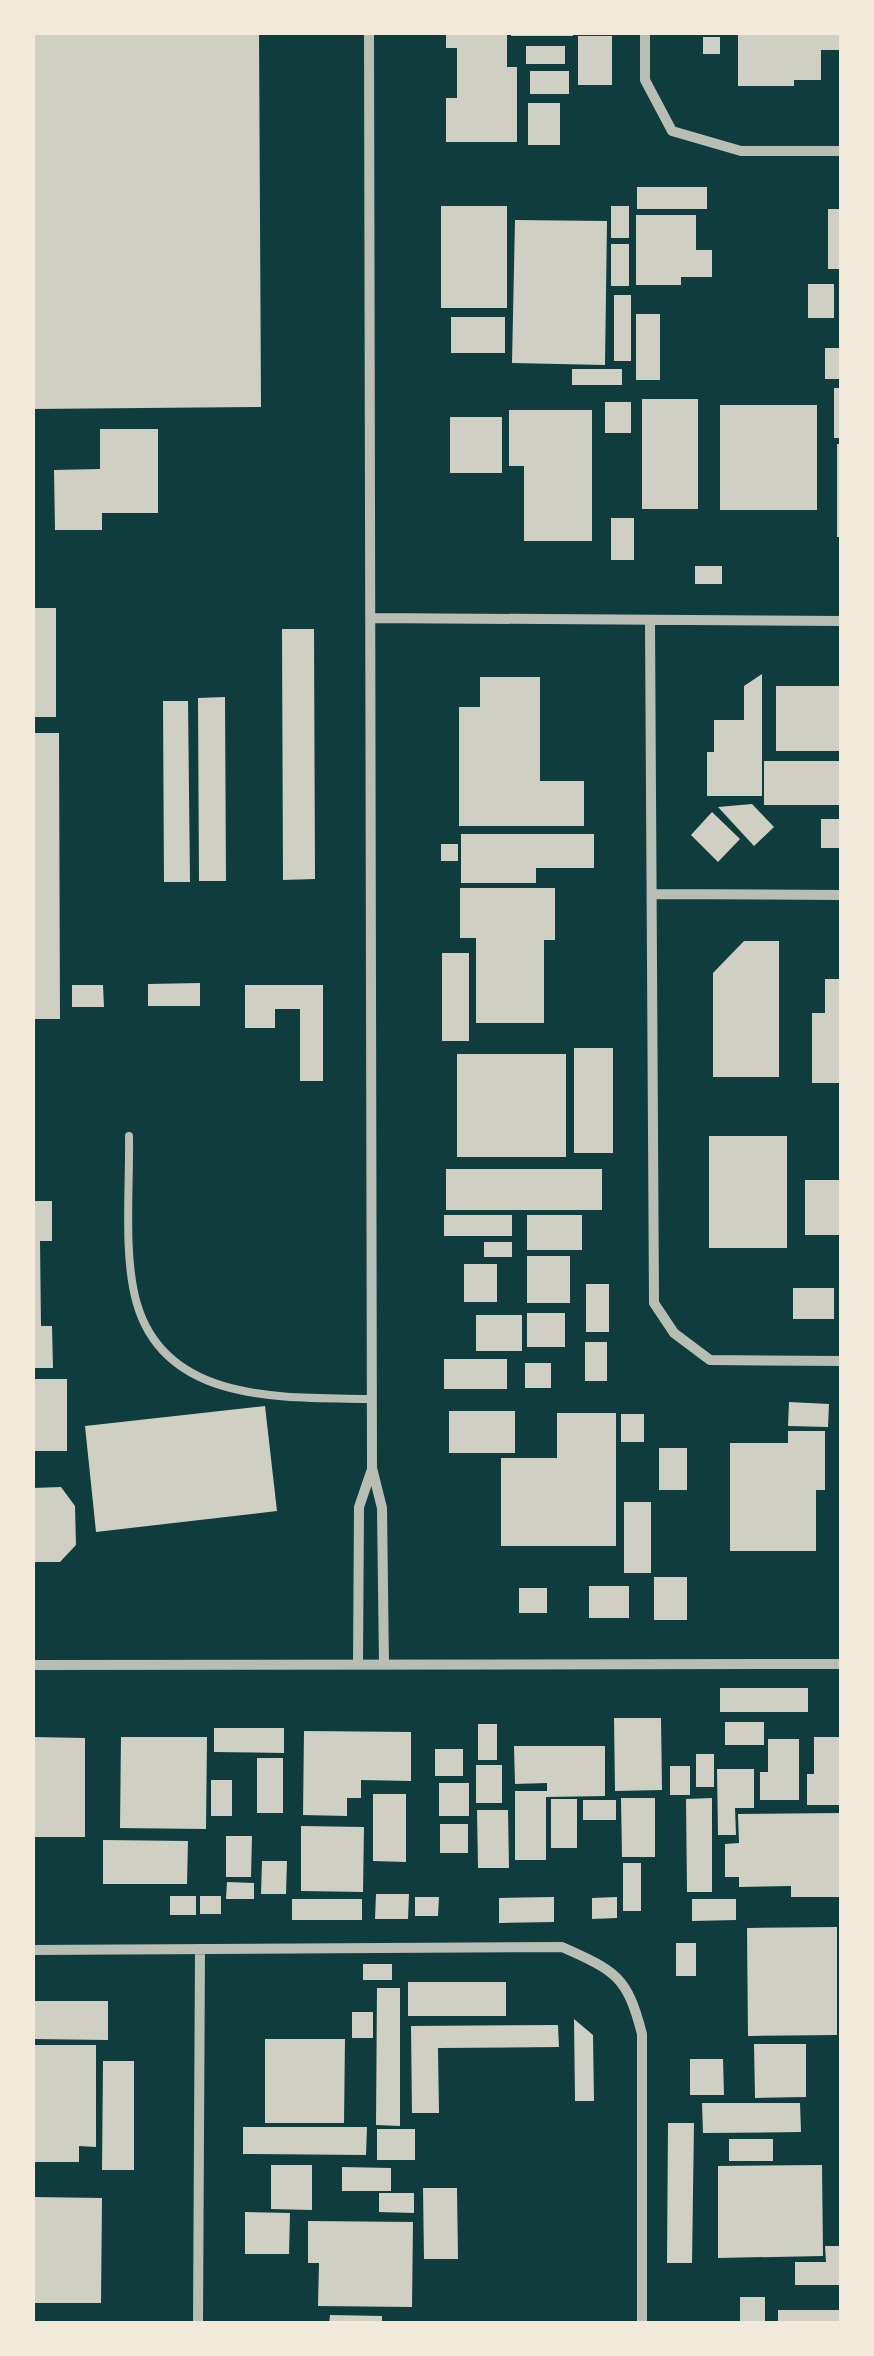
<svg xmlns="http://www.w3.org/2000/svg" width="874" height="2356" font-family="'Fira Sans',sans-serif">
  <rect width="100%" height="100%" fill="#0f3d3e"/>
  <path fill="#cfcfc3" d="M32,32h227l2,375 -229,2z
    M446,32h61v35h10v75h-71v-44h11v-50h-11z
    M511,32h62v4h-62z
    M738,32h101v18h-18v30h-27v6h-56z
    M578,36h34v49h-34z
    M703,37h17v17h-17z
    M526,46h39v18h-39z
    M530,71h39v23h-39z
    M528,103h32v42h-32z
    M637,187h70v22h-70z
    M441,206h66v102h-66z
    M611,206h18v32h-18z
    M828,209h14v60h-14z
    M636,215h60v35h16v27h-31v8h-45z
    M515,220l92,1 -2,144 -93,-2z
    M611,244h18v42h-18z
    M808,284h26v34h-26z
    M614,295h17v66h-17z
    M636,314h24v66h-24z
    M451,317h54v36h-54z
    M825,348h17v31h-17z
    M572,369h50v16h-50z
    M834,388h8v50h-8z
    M642,399h56v110h-56z
    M605,402h26v31h-26z
    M720,405h97v105h-97z
    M509,410h83v131h-68v-75h-15z
    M450,417h52v56h-52z
    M100,429h58v84h-56v17h-47l-1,-60 46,-1z
    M837,444h5v93h-5z
    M611,518h23v42h-23z
    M695,566h27v18h-27z
    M32,608h24v109h-24z
    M282,629h32l1,250 -32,1z
    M762,674v122h-55v-44h7v-32h30v-34z
    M480,677h60v104h44v45h-125v-119h21z
    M776,686h66v65h-66z
    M225,697l1,184h-27l-1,-183z
    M163,701h25l2,181h-26z
    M33,733h26l1,286h-25z
    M764,761h78v44h-78z
    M752,804l22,23 -20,19 -36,-39z
    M712,812l28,27 -22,23 -27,-27z
    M821,819h21v29h-21z
    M461,834h133v34h-58v15h-75z
    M441,844h17v17h-17z
    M460,888h95v52h-11v83h-68v-85h-16z
    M744,941h35v136h-66v-104z
    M442,953h27v88h-27z
    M825,979h17v104h-30v-70h13z
    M200,983v23h-52v-22z
    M72,985h31l1,22h-32z
    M245,985h78v96h-23v-72h-25v19h-30z
    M574,1048h39v105h-39z
    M457,1054h109v103h-109z
    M709,1136h78v112h-78z
    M446,1169h156v41h-156z
    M805,1180h37v55h-37z
    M32,1201h20v40h-12l1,85h11l1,42h-21z
    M444,1215h68v21h-68z
    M527,1215h55v35h-55z
    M484,1242h28v15h-28z
    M527,1256h43v47h-43z
    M464,1264h33v38h-33z
    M586,1284h23v48h-23z
    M793,1288h41v31h-41z
    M527,1313h38v34h-38z
    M476,1315h46v36h-46z
    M585,1342h22v39h-22z
    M444,1359h63v30h-63z
    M525,1363h26v25h-26z
    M32,1379h35v72h-35z
    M789,1402l40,2 -1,23 -40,-1z
    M265,1406l12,105 -181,21 -11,-106z
    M449,1411h66v42h-66z
    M557,1413h59v133h-115v-88h56z
    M621,1414h23v28h-23z
    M788,1431h37v59h-9v61h-86v-108h58z
    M659,1448h28v42h-28z
    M61,1487l14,19 1,39 -16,17h-28v-74z
    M624,1502h27v71h-27z
    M654,1577h33v43h-33z
    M589,1586h40v32h-40z
    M519,1588h28v25h-28z
    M720,1688h88v24h-88z
    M614,1718h47l1,72 -47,1z
    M725,1722h39v23h-39z
    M478,1724h19v36h-19z
    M214,1728h70v25l-70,-1z
    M304,1731l107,1v49l-50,-1v18h-14v18l-44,-1z
    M32,1737l53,1v99h-53z
    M121,1737h86l-1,92 -86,-1z
    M814,1737h28v68h-35v-31h7z
    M768,1739h31v61h-39v-28h8z
    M514,1746h91v50l-59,1v63h-31v-69h32v-8l-32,1z
    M435,1749h28v27h-28z
    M696,1754h18v33h-18z
    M257,1758h26v55h-26z
    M476,1765h26v38h-26z
    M670,1766h20v29h-20z
    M717,1769h37v39h-19l1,27h-18z
    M211,1780h21v36h-21z
    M439,1783h30v33h-30z
    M373,1794h33v68l-33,-1z
    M621,1798h34v59h-33z
    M712,1798v94h-25l-1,-93z
    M551,1799h26v49h-26z
    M583,1800h33v20h-33z
    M477,1810h31l1,58h-31z
    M842,1813v84h-51v-11l-52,1v-10h-14v-33l14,-1 -1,-29z
    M440,1824h28v29h-28z
    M301,1826l63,1 -1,65 -62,-1z
    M226,1836h26l-1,41h-25z
    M103,1840l85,1 -1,43h-84z
    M262,1861h25l-1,33h-25z
    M623,1863h18v48h-18z
    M227,1882l27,1v16h-28z
    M376,1894h33l-1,25h-33z
    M170,1896h26v19h-26z
    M200,1896h21v18h-21z
    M415,1897h24l-1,19h-23z
    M554,1897v25l-55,1v-25z
    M617,1897v21l-25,1v-21z
    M292,1899h70v21h-70z
    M692,1899h44v21l-44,1z
    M837,1927v108l-89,1 -1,-108z
    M676,1943h20v33h-20z
    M363,1964h29v16h-29z
    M408,1982h98v34h-98z
    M377,1988h23v138l-24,-1z
    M32,2001h76v39l-76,-1z
    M352,2012h21v26h-21z
    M574,2019l19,16 1,66h-19z
    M558,2025l1,22 -121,1 1,65h-27l-1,-87z
    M265,2039h80l-1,84h-79z
    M754,2044h52v53l-51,1z
    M32,2045h64v102l-17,-1v16h-47z
    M690,2059h33l1,36h-34z
    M103,2061h31v109h-32z
    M702,2103h98l1,29 -98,1z
    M668,2123h26l-2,140h-25z
    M243,2127h124l-1,28 -123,-1z
    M377,2129h38v31h-38z
    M729,2139h44v22h-44z
    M271,2165h41v45l-41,-1z
    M822,2165l1,91 -105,2v-92z
    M342,2167l49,1v23h-49z
    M423,2188h34l1,71h-34z
    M379,2193h35v20l-35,-1z
    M32,2197l70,1 -1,105h-69z
    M245,2212l45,1 -1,41h-44z
    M308,2221l105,1 -1,85 -94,-1 1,-43h-11z
    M825,2246h15v39h-45v-23h31z
    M740,2297h25v24h-25z
    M778,2310h64v14h-64z
    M330,2315l52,1v8h-53z"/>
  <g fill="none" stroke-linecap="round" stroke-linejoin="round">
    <path stroke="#b8beb3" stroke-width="8" d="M129,1136c1,50 -6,121 8,168 30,102 151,93 235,95"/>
    <path stroke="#b8beb3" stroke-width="10" d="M369,32l3,1436 10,40 2,157
      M645,32v48l27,51 69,20h101
      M371,618l471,3
      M650,623l4,680 20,30 36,27 132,1
      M655,894l187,1
      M32,1665l810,-1
      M358,1665l1,-158 13,-38
      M32,1950l530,-3c54,24 65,29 80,87v290
      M198,2324l2,-375"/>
  </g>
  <rect width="874" height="2356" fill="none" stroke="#f1e9da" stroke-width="70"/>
</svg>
